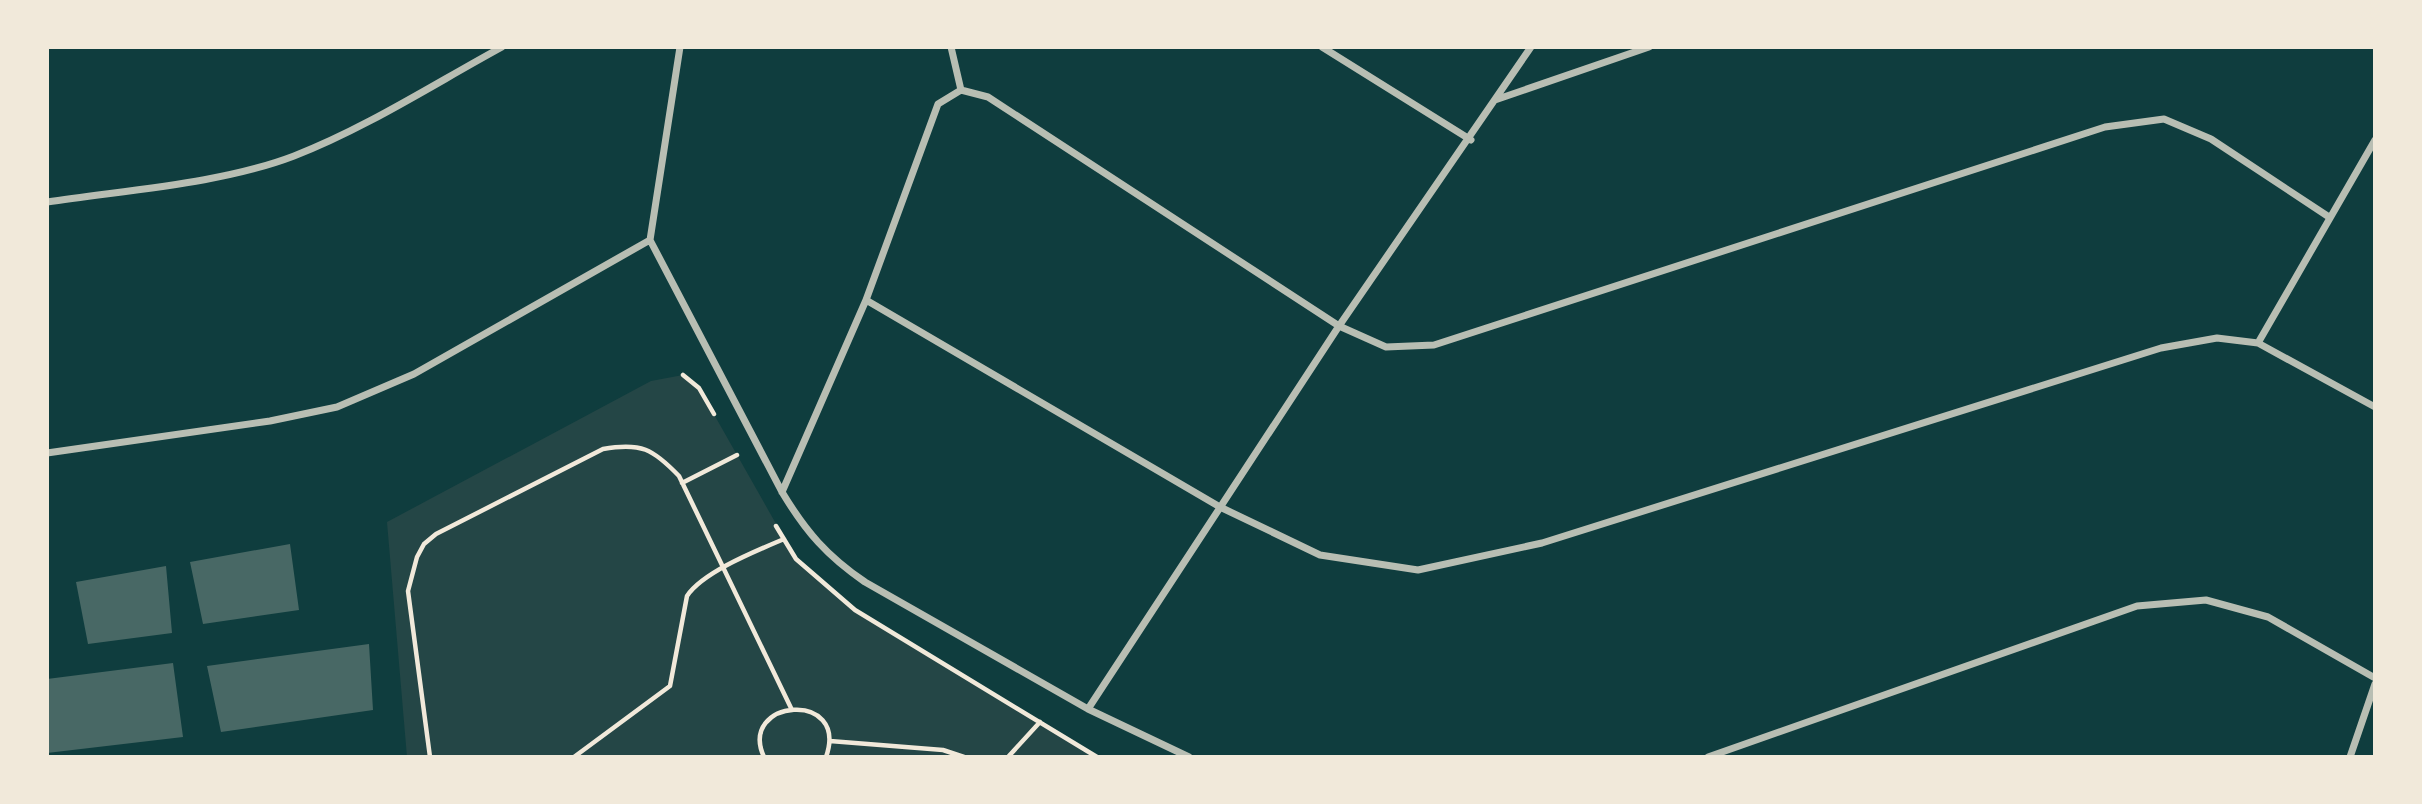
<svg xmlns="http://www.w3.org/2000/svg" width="2422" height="804" font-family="'Varela Round',sans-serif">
  <rect width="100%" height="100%" fill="#0f3d3e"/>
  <path fill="#244646" d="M683,375l16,13 97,171 59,51 242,147h-690l-20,-235 264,-141z"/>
  <path fill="#486865" d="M290,544l9,66 -96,14 -13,-62z
    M166,566l6,67 -84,11 -12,-62z
    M369,644l4,66 -152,22 -14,-66z
    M173,663l10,74 -136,16v-74z"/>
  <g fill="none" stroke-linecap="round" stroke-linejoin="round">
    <path stroke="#f1e9da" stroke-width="4.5" d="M683,375l16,13 15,26
      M682,483l55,-28
      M776,526l20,33 59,51 242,147
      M830,741l113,9 21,7
      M430,757l-22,-166 9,-34 7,-13 12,-10 167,-85c38,-7 50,0 76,27l112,232
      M574,757l96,-71 17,-90c16,-24 69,-45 97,-57
      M764,757c-27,-58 86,-68 62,0
      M1008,757l32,-35"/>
    <path stroke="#b8beb3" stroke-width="7" d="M951,47l10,43
      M1322,47l149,93
      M961,90l27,7 351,229 47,21 48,-2 671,-218 59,-8 47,20 118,78
      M1495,100l154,-53
      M47,202c78,-12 174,-18 247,-46 72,-28 140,-72 208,-109
      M650,240l132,252c24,40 45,64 83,90l223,127 101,48
      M650,240l30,-193
      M866,300l354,207 100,48 98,15 124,-27 619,-195 56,-10 41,5 117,64
      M2258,343l117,-203
      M47,453l223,-32 67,-14 77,-33 236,-134
      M782,492l84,-192 72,-196 23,-14
      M1088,709l251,-383 192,-279
      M1708,757l429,-151 69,-6 62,17 107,61
      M2350,757l25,-73"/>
  </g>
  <rect width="2422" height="804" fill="none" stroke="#f1e9da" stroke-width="98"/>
</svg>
